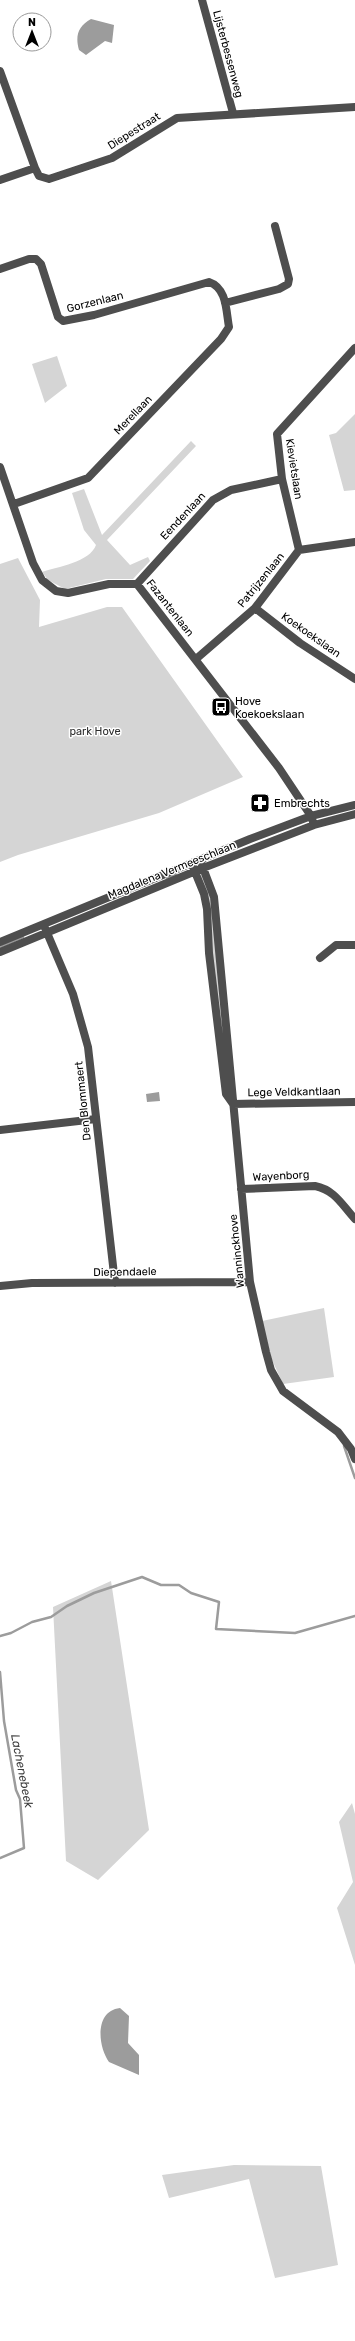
<svg xmlns="http://www.w3.org/2000/svg" width="355" height="2341" font-family="Rubik,sans-serif">
  <rect width="100%" height="100%" fill="#fff"/>
  <path fill="#d5d5d5" d="M57,356l10,30 -22,17 -13,-39z
    M355,414v76l-11,1 -15,-56 7,-2z
    M191,441l5,5 -89,94 23,25 18,-8 2,4 -17,18h-27l-41,10 -17,-9 -6,-8c15,-5 48,-10 54,-27l-12,-15 -12,-37 12,-4 18,46z
    M18,558l22,42 -1,27 68,-20h15l121,170 -84,36 -141,42 -18,7v-298z
    M203,874l7,20 21,193h-5l-26,-211z
    M324,1308l10,69 -51,7 -11,-24 -10,-39z
    M111,1581l38,249 -51,50 -32,-19 -13,-254z
    M352,1803l3,11v151l-18,-57 16,-26 -14,-60z
    M234,2165l87,1 17,99 -63,13 -26,-99 -80,19 -7,-23z"/>
  <path fill="#9c9c9c" d="M91,19l23,6 -2,18 -7,-2 -19,14 -7,-5c-4,-14 -1,-24 12,-31z
    M159,1092l1,9 -13,1 -1,-8z
    M120,2008l9,8 -1,27 11,12v20l-30,-13c-11,-15 -15,-51 11,-54z"/>
  <g fill="none" stroke-linecap="round" stroke-linejoin="round">
    <path stroke="#9c9c9c" stroke-width="2.5" d="M167,878l9,-3
      M0,947l23,-10
      M344,1446l11,32
      M0,1636l11,-3 21,-11 19,-5 16,-11 27,-13 48,-16 19,8h18l12,8 28,9 -3,27 79,4 60,-17
      M0,1672l4,49 12,69 4,9 4,49 -24,10"/>
    <path stroke="#4e4e4e" stroke-width="8" d="M202,0l31,113
      M0,71l35,97 4,8 10,3 63,-21 65,-40 178,-11
      M0,180l35,-12
      M0,269l29,-10h7l5,5 17,53 5,4 31,-6 115,-33c18,6 17,29 20,45l-8,12 -133,139 -74,26
      M225,303l54,-14 9,-5 1,-5 -14,-53
      M0,467l33,96 9,17 14,11 12,2 41,-9h28l142,184 32,48 3,9
      M299,550l-17,-71 -5,-45 78,-86
      M137,584l76,-84 18,-10 51,-11
      M255,608l45,35 55,36
      M196,659l59,-51 44,-58 56,-8
      M200,860l14,37 36,385 16,70 5,18 12,21 55,41 13,17 4,10
      M193,867l11,27 3,15 2,44 17,141 7,10
      M45,928l28,66 15,53 27,236
      M0,942l250,-103 61,-23 44,-11
      M0,952l203,-84 111,-43 41,-11
      M320,958l16,-13h19
      M233,1104l122,-2
      M0,1130l96,-11
      M241,1189l74,-3c20,4 27,19 40,33
      M0,1286l32,-3 218,-1"/>
  </g>
  <defs>
    <g id="bus-square" transform="scale(1)"><rect x="-9" y="-9" width="18" height="18" rx="4" fill="#000" stroke="#fff"/><path d="M-5-6H5V4H4V6H2V4H-2V6H-4V4H-5ZM-3.5-4V0h7V-4ZM-3.5 1.2v1.5H-2V1.2ZM2 1.2v1.5H3.5V1.2Z" fill="#fff"/></g>
    <g id="pharmacy-square" transform="scale(1)"><rect x="-9" y="-9" width="18" height="18" rx="4" fill="#000" stroke="#fff"/><path d="M-2-6h4v4h4v4h-4v4h-4v-4h-4v-4h4Z" fill="#fff"/></g>
  </defs>
  <g fill-rule="evenodd">
    <use href="#bus-square" x="221" y="707"/>
    <use href="#pharmacy-square" x="260" y="803"/>
  </g>
  <g text-anchor="middle" dominant-baseline="central" stroke-width="3" stroke-linejoin="round" paint-order="stroke">
    <g font-size="11" fill="#000" stroke="#fff">
      <text transform="translate(228 54) rotate(75)">Lijsterbessenweg</text>
      <text transform="translate(134 131) rotate(-32)">Diepestraat</text>
      <text transform="translate(95 302) rotate(-14)">Gorzenlaan</text>
      <text transform="translate(133 415) rotate(-46)">Merellaan</text>
      <text transform="translate(294 469) rotate(81)">Kievietslaan</text>
      <text transform="translate(183 516) rotate(-47)">Eendenlaan</text>
      <text transform="translate(261 580) rotate(-51)">Patrijzenlaan</text>
      <text transform="translate(170 608) rotate(52)">Fazantenlaan</text>
      <text transform="translate(311 635) rotate(35)">Koekoekslaan</text>
      <text transform="translate(172 870) rotate(-22)">Magdalena Vermeeschlaan</text>
      <text transform="translate(294 1092) rotate(-1)">Lege Veldkantlaan</text>
      <text transform="translate(83 1101) rotate(-96)">Den Blommaert</text>
      <text transform="translate(281 1176) rotate(-3)">Wayenborg</text>
      <text transform="translate(237 1251) rotate(-96)">Wanninckhove</text>
      <text transform="translate(125 1272) rotate(-1)">Diependaele</text>
    </g>
    <g font-size="11" fill="#000" stroke="#fff" text-anchor="start">
      <text x="235" y="701">Hove<tspan x="235" dy="13">Koekoekslaan</tspan></text>
      <text x="274" y="803">Embrechts</text>
    </g>
    <g font-size="11" fill="#2c2c2c" stroke="#fff">
      <text x="95" y="731">park Hove</text>
    </g>
    <g font-size="12" font-style="italic" fill="#3d3d3d" stroke="#fff">
      <text transform="translate(22 1771) rotate(79)">Lachenebeek</text>
    </g>
  </g>
  <g transform="translate(32 32)"><circle r="19" fill="#ffffff" stroke="#999999"/>
  <path d="M0-3L7 15L0 10L-7 15Z" fill="#000000"/>
  <text y="-6" font-size="11" font-weight="bold" text-anchor="middle" fill="#000000">N</text>
  </g>
</svg>
